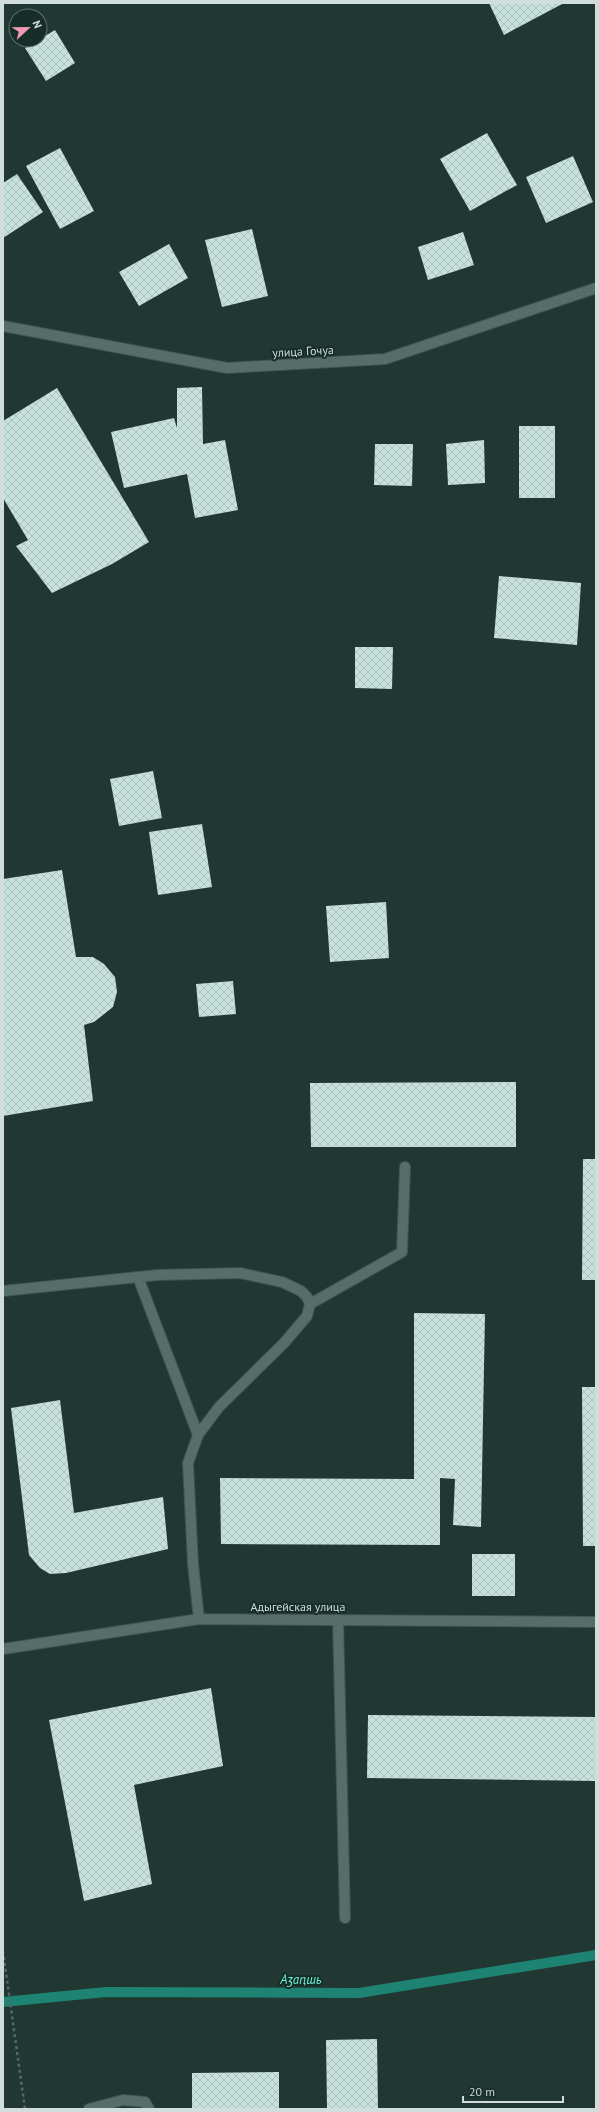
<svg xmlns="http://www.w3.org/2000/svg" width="599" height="2112" font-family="'PT Sans',sans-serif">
  <defs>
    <pattern id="building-cross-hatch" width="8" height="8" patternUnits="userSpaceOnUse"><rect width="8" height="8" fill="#c7e1db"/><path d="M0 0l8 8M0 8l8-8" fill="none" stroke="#acc1bc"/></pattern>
  </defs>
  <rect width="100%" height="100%" fill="#213732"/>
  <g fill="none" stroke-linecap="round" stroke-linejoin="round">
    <path stroke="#1f8373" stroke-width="10" d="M3,2002l103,-10 253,1 237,-38"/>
  </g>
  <path fill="url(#building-cross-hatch)" d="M489,3h75l-60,32z
    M55,30l20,33 -29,18 -21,-33z
    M487,133l30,52 -47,26 -30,-52z
    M60,148l34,63 -34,18 -34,-63z
    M573,156l20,46 -47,21 -20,-46z
    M17,174l26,38 -40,26v-55z
    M252,229l16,67 -46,11 -17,-67z
    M463,232l11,33 -46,15 -10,-33z
    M169,244l19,34 -49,28 -20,-34z
    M202,387l1,57 22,-4 13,70 -43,8 -8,-44 -63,14 -13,-56 63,-14 3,10v-40z
    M57,388l92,154 -37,22 -60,29 -36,-47 12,-6 -25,-42v-77z
    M519,426h36v72h-36z
    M484,440l1,43 -37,2 -2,-41z
    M375,444h38l-1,42 -38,-1z
    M499,576l82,7 -4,62 -83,-7z
    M355,647h38l-1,42 -37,-1z
    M153,771l9,47 -43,8 -9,-47z
    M202,824l10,63 -54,8 -9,-63z
    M62,870l14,87h17l11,7 11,13 2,15 -4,15 -19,15 -10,3 9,76 -90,15v-237z
    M386,902l3,56 -59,4 -4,-56z
    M233,981l3,33 -37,3 -3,-33z
    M516,1082v65h-205l-1,-64z
    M583,1159h13v121h-14z
    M414,1313l71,1 -4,213 -28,-2 2,-46 -15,-1v67l-219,-1 -1,-66 194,1z
    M582,1387h14v159h-13z
    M60,1400l14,113 89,-16 5,52 -102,24 -16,1 -10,-6 -11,-13 -18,-147z
    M472,1554h43v42h-43z
    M211,1688l12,78 -89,19 18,99 -68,17 -35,-181z
    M368,1715l228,2v64l-229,-3z
    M377,2039l1,70h-51l-1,-69z
    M279,2072v37h-87v-36z"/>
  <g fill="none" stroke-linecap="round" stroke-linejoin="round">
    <g stroke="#405350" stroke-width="12">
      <path id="minor" d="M3,326l224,42 158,-9 211,-71
        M138,1277l60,158
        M3,1291l154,-16 83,-2 42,9 19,9 6,6 3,7 -3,12 -23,27 -65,64 -21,28 -10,28 5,101 6,55
        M310,1304l92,-52 3,-85
        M338,1619l7,299
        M3,1649l196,-30 397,3
        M89,2109l34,-9 22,2 4,7"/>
    </g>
    <path stroke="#566965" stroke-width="2.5" stroke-dasharray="3 3" stroke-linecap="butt" d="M3,1951l22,158"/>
    <use href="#minor" stroke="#566e68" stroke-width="10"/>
  </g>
  <g text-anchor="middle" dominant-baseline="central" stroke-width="4" stroke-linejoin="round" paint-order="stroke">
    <g font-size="12" fill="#d0ddda" stroke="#172d28">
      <text transform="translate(303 351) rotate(-3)">улица Гочуа</text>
      <text x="298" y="1606">Адыгейская улица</text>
    </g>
    <g font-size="13" font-style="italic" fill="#6ef2d9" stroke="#172d28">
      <text x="301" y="1979">Аӡаԥшь</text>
    </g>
  </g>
  <rect width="599" height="2112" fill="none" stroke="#d0ddda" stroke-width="8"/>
  <g transform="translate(28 28) rotate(68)"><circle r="19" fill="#172d28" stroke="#61736f"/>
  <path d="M0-3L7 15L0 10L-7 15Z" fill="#f09ab6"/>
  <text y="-6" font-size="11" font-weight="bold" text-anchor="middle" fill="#d0ddda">N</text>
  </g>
  <path d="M463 2096v6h100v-6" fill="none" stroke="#d0ddda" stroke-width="2"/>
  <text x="469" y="2096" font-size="12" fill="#d0ddda" stroke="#172d28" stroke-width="3" paint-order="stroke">20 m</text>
</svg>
